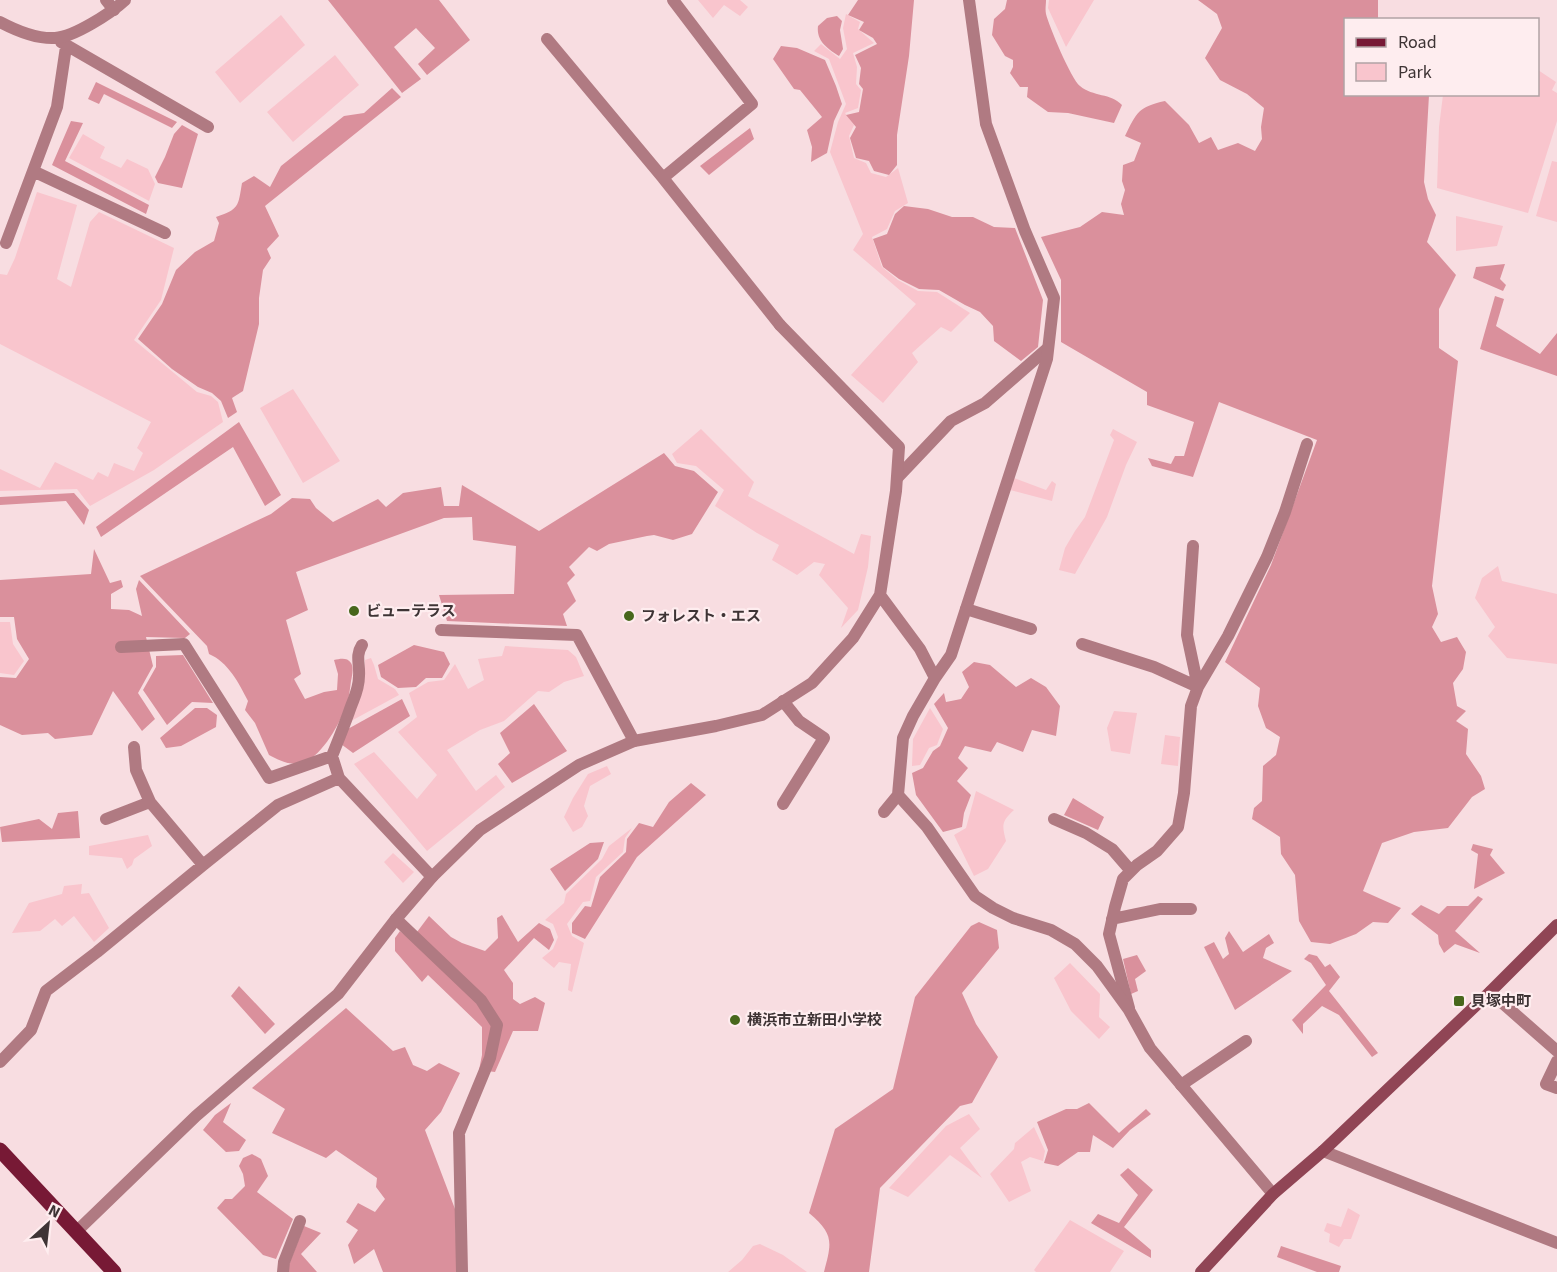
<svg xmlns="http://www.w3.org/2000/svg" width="1557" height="1272" font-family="'Source Sans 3','Noto Sans JP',sans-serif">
  <rect width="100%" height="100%" fill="#f8dde1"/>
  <path fill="#f9c5cd" d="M698,0h42l8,7 -8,9 -16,-11 -11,13z
    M1049,0h45l-28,47 -18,-39z
    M846,14l14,8 -2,7 16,14 -21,10 4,14 -1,17 5,6 -3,18 -13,5 9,12 -5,11 5,22 12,5 5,10 15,4 12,-9 10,35 -13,8 -8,18 -15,8 10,30 16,13 20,11 19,1 33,21 -19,19 -10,-5 -29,26 6,9 -35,41 -32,-28 65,-71 -63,-54 10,-16 -33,-82 8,-30 8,-18 -17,-45 -15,-8 7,-7 19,15 7,-10 -4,-21z
    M281,15l24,30 -65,58 -25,-31z
    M335,55l24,30 -66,57 -26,-30z
    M1538,70l18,12 -4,8 5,3v28l-29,92 -91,-25 2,-61 4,-32 95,-1z
    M83,134l22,13 -5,11 21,10 6,-9 21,10 7,15 -6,17 -80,-43z
    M1552,161l5,1v60l-21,-6z
    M37,192l40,13 -20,74 14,8 19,-65 9,-10 75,36 -13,52 -27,40 63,52 14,4 7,6 5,20 -69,48 -64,36 -13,-17 -77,2v-22l40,19 15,-26 38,18 5,-8 10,5 6,-14 20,8 9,-18 -6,-5 14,-26 -151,-78v-70l7,1 8,-17z
    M1456,216l47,10 -6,20 -41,5z
    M293,389l47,72 -37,22 -43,-75z
    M701,429l53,53 -6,14 106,58 7,-20 10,2 -3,31 -10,43 -17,18 7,-20 -29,-33 6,-11 -11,-2 -17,13 -25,-15 7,-15 -22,-12 -42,-27 9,-16 -28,-24 -19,-3 -5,-9z
    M1113,429l24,13 -11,23 -19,52 -32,57 -16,-4 6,-22 10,-17 10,-14 29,-77 -4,-5z
    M1014,478l32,12 6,-9 4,3 -4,17 -42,-11z
    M1498,566l4,15 55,13v70l-50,-6 -19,-22 7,-9 -20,-29 7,-20z
    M0,622h10l3,22 11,17 -10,14 -14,-2z
    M505,646l63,4 8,7 8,19 -20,6 -15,10 -11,-1 -34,30 -24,9 -33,20 29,41 20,-16 9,12 -78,64 -73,-87 20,-12 43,47 20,-24 -39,-43 19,-15 -8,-24 19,-11 16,-2 11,-16 13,25 16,-9 -6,-21 24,-3z
    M371,658l3,7 4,14 17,10 4,6 -48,26 13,-36 1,-25z
    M930,708l13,21 -6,16 -8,3 -9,17 -8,1 1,-27z
    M1114,711l23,2 -7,41 -19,-3 -4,-23z
    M1165,735l15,2 -2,29 -17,-2z
    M607,766l4,8 -21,12 -6,20 4,10 -6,11 -9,5 -9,-15 9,-19 15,-24z
    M976,791l38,19c-13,12 -12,15 -8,31l-18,28 -14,7 -20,-41 12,-7z
    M632,828l-7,10 -2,14 -27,25 -6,24 -7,1 -16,22 5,12 12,7 -12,49 -4,-2 3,-26 -12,-2 -5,6 -12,-10 11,-9 5,-12 -5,-13 -8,-4 19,-17 2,-9 36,-35 7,-13z
    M148,835l4,11 -18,13 -2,6 -5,4 -5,-11 -33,-3v-9z
    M393,853l21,19 -11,11 -19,-21z
    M82,884l-1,10 8,-1 20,35 -15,14 -20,-26 -12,10 -7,-7 -15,12 -28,2 17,-30 33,-9 2,-8z
    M1070,963l30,31 -1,23 11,10 -11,12 -28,-28 -17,-33z
    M969,1114l11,15 -20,19 22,30 -32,-23 -42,42 -19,-9 57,-62z
    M1034,1127l11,24 -2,10 -13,-4 -9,5 10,29 -22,11 -19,-28 24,-25 1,-6z
    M1348,1208l12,7 -9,24h-7l-5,8 -10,-5 1,-8 -6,-3 3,-8 14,4z
    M1070,1220l54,31 -14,21h-74l-2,-2z
    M760,1244l23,11 24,17h-79l14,-12 11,-14z"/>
  <path fill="#da909c" d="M328,0h111l31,40 -43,35 -9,-11 17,-16 -19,-20 -22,19 27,32 -19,14z
    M858,0h56l-5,56 -12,79v30l-8,10 -15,-4 -5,-10 -13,-3 -6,-20 6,-11 -10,-12 13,-3 4,-23 -4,-5 2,-16 -6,-13 22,-11 -4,-6 -14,-8 5,-8 -16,-7z
    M1007,0h39c0,5 -1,9 0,14 3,12 25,65 34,72 13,11 31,7 42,19l-8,18 -46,-10 -20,-1 -21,-15 1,-10h-8l-10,-14 3,-6v-7l-8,-4 -13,-21 2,-16 11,-10z
    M1198,0h180v19l-32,1v74l83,1 -5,87 4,17 8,16 -9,27 29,33 -17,34v39l19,13 -26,225 6,28 -6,13 9,15 16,-5 9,15 -3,17 -10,14 4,23 9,5 -10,10 12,8 -2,25 15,22 4,13 -13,8 -24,31 -34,4 -32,11 -19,48 38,17 -13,15 -15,-1 -17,12 -26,10 -19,-2 -12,-21 -4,-46 -14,-21 -1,-17 -28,-18 2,-11 8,-7 1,-35 13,-11 4,-18 -14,-9 -8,-22 2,-18 -35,-26 46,-97 46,-125 -98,-38 -26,75 -41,-11 -4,-8 23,6 4,-8h9l10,-34 -47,-17v-13l-86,-50v-62l-20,-43 39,-10 22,-15 22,3 -3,-11 4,-14 -3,-9 1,-16 11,-4 7,-18 -16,-7c12,-24 13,-29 40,-35l24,24 10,18 12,-6 7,13 20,-7 17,8 7,-12 -1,-12 3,-19 -17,-14 -27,-14 -15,-22 17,-30 -5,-14z
    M837,16l5,5 -2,9 3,19 -4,7c-11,-7 -23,-15 -21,-30l9,-8z
    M781,46l16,2 28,12 11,26 6,18 -8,17 -7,32 -16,9 1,-15 -5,-17 15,-13 -22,-27 -6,-1 -21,-30z
    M96,82l81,40 -5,6 -68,-34 -5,10 -11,-5z
    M392,88l9,9 -136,109 14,30 -12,13 4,9 -8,12 -4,28v26l-16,67 -11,7 5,14 -9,6 -7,-17 -9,-8 -14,-6 -26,-18 -34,-30 24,-35 14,-34 19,-18 19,-11 5,-18 -3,-6c23,-8 22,-10 26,-34l12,-7 16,11 11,-21 63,-50 20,-3z
    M71,121l12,2 -18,38 84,44 -3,9 -94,-49z
    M182,125l16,9 -16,54 -24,-5 -3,-6 10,-20 9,-23z
    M750,128l4,11 -45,36 -9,-9z
    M904,206l24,3 24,8h21l21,10 21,1 28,72 -5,47 -17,14 -27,-20 -1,-15 -13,-14 -15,-7 -26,-15 -20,-1 -20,-10 -16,-12 -10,-28 14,-5 8,-20z
    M1505,264l-5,15 6,6 -3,6 -30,-13 3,-11z
    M1495,296l9,3 -8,27 44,28 17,-21v43l-77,-27z
    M239,422l42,73 -16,11 -32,-59 -132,90 -5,-10z
    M664,453l11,13 19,5 24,21 -26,42 -19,6 -19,-5 -7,1 -38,8 -12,7 -8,-4 -20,20 6,8 -8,8 9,18 -13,13 4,12 -120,-5 -8,-26 75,-1 2,-48 -43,-6 -1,-23 -28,1 -148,54 12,38 -22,10 15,54 -7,5 11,20 19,-7 13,-2 1,-16 -4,-14c6,-1 13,-3 17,3 3,5 1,13 0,18 -1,8 -2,16 -4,23 -7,19 -24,51 -43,58 -13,5 -25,-2 -35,-7l-14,-32 -10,-13 3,-9c-9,-18 -20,-39 -39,-47l-2,-8 -67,-70 131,-62 21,-16 18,1 6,9 17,14 45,-23 8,8 17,-14 38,-6 3,19h15l3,-21 77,46z
    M74,493l15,17 -5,15 -18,-24 -66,4v-8z
    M94,549l16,34 11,-3 2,7 -12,7v15l18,1 13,6 -6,-27 3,-9 51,54 -5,4 -39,-1 7,29 -15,27 17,26 -13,12 -29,-40 -21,44 -37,4 -7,-6 -26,2 -22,-10v-48l16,1 13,-19 -12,-20 -3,-22h-14v-37l91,-6z
    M414,645l30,7 6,12 -8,14h-16l-10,9 -18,1 -17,-11 -3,-12z
    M183,655l30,48 -21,-1 -25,23 -24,-35 13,-23v-11z
    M974,662l16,3 26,22 15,-9 15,9 14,19 -4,30 -24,-6 -9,22 -26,-10 -6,10 -26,-6 -7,12 10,10 -11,13 14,14 -7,18 -2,14 -19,5 -27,-37 -4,-22 11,-5 10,-17 7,-5 8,-18 -14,-24 10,-11 2,9 15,-3 8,-12 -7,-15z
    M402,699l8,17 -57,37 -12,-9 5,-14z
    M534,704l33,47 -55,32 -14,-19 12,-11 -10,-20z
    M195,708h12l10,7 -1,12 -35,19 -15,2 -6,-10z
    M691,783l15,12 -69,62 -52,82 -13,-6v-10l13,-17 6,1 9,-30 26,-25 1,-13 12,-16 14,4 16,-25z
    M1073,798l31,19 -6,13 -34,-15z
    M78,811l2,27 -78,4 -2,-15 39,-8 13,10 6,-16z
    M604,842l-6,17 -33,32 -15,-22 40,-26z
    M1473,844l20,5 -3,6 15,18 -31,16 4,-35 -7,-4z
    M1478,896l5,3 -28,32 25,22 -25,-9 -11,9 -5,-9 -1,-9 -27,-21 10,-9 18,9 8,-8h21z
    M502,915l16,27 21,-19 11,6 4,11 -5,10 -15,-12 -30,32 9,13v16l7,5 15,-7 10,6 -7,28h-25l-18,41 -16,-2 3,-15v-28l-54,-52 -6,7 -27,-31v-13l5,-7 11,9 18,-24 22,21 11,6 23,8 13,-13 -1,-20z
    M979,922l18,8 2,18 -37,45 14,31 22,33 -26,46 -12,3 -80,82 -11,84h-45c8,-30 10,-38 -15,-59l26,-84 58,-40 22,-92 56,-71z
    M1229,931l14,21 26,-18 5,9 -8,5 -3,10 29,13 -57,39 -31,-63 10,-5 9,17 6,-5 -4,-16z
    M1309,954l8,2 8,11 5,-3 10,13 -11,14 49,62 -6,4 -33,-42 -17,-9 -19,18v10l-11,-14 34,-35 -15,-22 -7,-4z
    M1137,955l9,16 -11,8 3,12 -7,3 -8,-35z
    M239,986l36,38 -10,10 -34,-38z
    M346,1008l47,43 12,-4 8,18 14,6 12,-8 21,10 -19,39 -16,18 30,79 2,63h-74l-9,-23 -20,15 -6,-19 10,-15 -12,-8 12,-19 17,9 10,-13 -9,-12 1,-9 -41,-28 -10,8 -54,-25 13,-24 -33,-21z
    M231,1103l-8,19 23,18 -7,11 -13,1 -23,-22 12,-15z
    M1089,1103l30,30 27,-24 5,5 -21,16 -17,18 -20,-13 -3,17h-12l-20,14 -14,-3 4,-13 -11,-28 29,-13h11z
    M252,1154l9,5 7,17 -11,16 36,27 -17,40 -13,-4 -46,-47 8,-9h7l13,-13 -2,-12 -4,-8 4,-8z
    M1128,1168l25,22 -29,37 27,23v8l-60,-35 7,-9 21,9 19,-28 -18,-20z
    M304,1226l17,7 -20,21 16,18h-28l-1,-5z
    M1281,1246l60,20 -2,6h-22l-40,-15z"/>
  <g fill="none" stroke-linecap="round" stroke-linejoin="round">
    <path stroke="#b07a82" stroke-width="12" d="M106,0l8,10
      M547,39l116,139 117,147
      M61,42l147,85
      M33,171l132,62
      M663,178l89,-74 -79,-104
      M6,243l51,-136 9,-60
      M897,478l54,-57 34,-18 63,-55
      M1193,546l-6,89 11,52
      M966,609l65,20
      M441,630l136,5 57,106
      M1082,644l72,23 44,20
      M121,647l63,-3 85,134 63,-22 7,22 93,99
      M134,747l2,23 14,32 53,63
      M332,756c6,-15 12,-30 17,-44 4,-13 10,-21 10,-36 1,-12 -4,-20 3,-31
      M783,804l41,-66 -25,-17 -16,-20
      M106,819l44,-17
      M1054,819l32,14 26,16 19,22
      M396,919l85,81 16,25 -7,33 -31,75 3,139
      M1112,919l48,-10h31
      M1490,992l67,59
      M1129,1008l-20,-74 6,-27 8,-28 14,-14 20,-14 21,-24 6,-34 7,-87 7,-19 30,-51 39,-79 18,-45 22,-68
      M1557,1061l-11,23 11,4
      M0,1062l31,-32 15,-39 51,-39 106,-87 75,-60 61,-27
      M1181,1085l65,-44
      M283,1272l1,-10 16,-41"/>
    <path stroke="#b07a82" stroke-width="12" d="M0,22c15,8 37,17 55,16 19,-1 56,-25 70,-38
      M880,595l40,54 15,29
      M898,795l29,32 48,69 18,12 20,10 38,12 24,14 22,22 32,44 21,38 123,146
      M884,812l14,-17 5,-57 10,-22 22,-38 16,-23 96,-296 7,-61 -29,-67 -39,-107 -17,-124
      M1323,1151l234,92
      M77,1231l119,-115 142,-122 58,-75 36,-42 48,-47 99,-65 55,-24 82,-15 46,-11 50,-32 41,-45 27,-43 16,-104 3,-44 -119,-122"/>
    <path stroke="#904555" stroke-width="12" d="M1201,1272l72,-78 50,-43 167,-159 67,-67"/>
    <path stroke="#771935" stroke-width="15" d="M0,1150l114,122"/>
  </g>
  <g fill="#48671c" stroke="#feedef" stroke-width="2">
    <circle cx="354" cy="611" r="6"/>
    <circle cx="629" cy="616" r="6"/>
    <rect x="1453" y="995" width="12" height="12" rx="3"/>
    <circle cx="735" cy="1020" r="6"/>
  </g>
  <g text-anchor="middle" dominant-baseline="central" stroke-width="4.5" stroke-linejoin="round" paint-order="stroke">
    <g font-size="15" font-weight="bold" fill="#3e3435" stroke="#feedef" text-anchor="start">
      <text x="366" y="611">ビューテラス</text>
      <text x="641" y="616">フォレスト・エス</text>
      <text x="1471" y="1001">貝塚中町</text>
      <text x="747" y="1020">横浜市立新田小学校</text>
    </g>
  </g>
  <rect x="1344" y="18" width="195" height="78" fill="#feedef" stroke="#b1a3a5" stroke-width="1.5"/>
  <rect x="1356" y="38" width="30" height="9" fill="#771935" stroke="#b1a3a5" stroke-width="1.5"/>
  <text x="1398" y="48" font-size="18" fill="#3e3435">Road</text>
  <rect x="1356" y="63" width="30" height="18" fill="#f9c5cd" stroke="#b1a3a5" stroke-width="1.5"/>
  <text x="1398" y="78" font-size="18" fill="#3e3435">Park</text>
  <g transform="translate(48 1224) rotate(27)" stroke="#feedef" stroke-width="4.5" paint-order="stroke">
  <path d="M0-4.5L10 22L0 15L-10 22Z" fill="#3e3435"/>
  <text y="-9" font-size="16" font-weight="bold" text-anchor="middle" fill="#3e3435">N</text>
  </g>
</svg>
